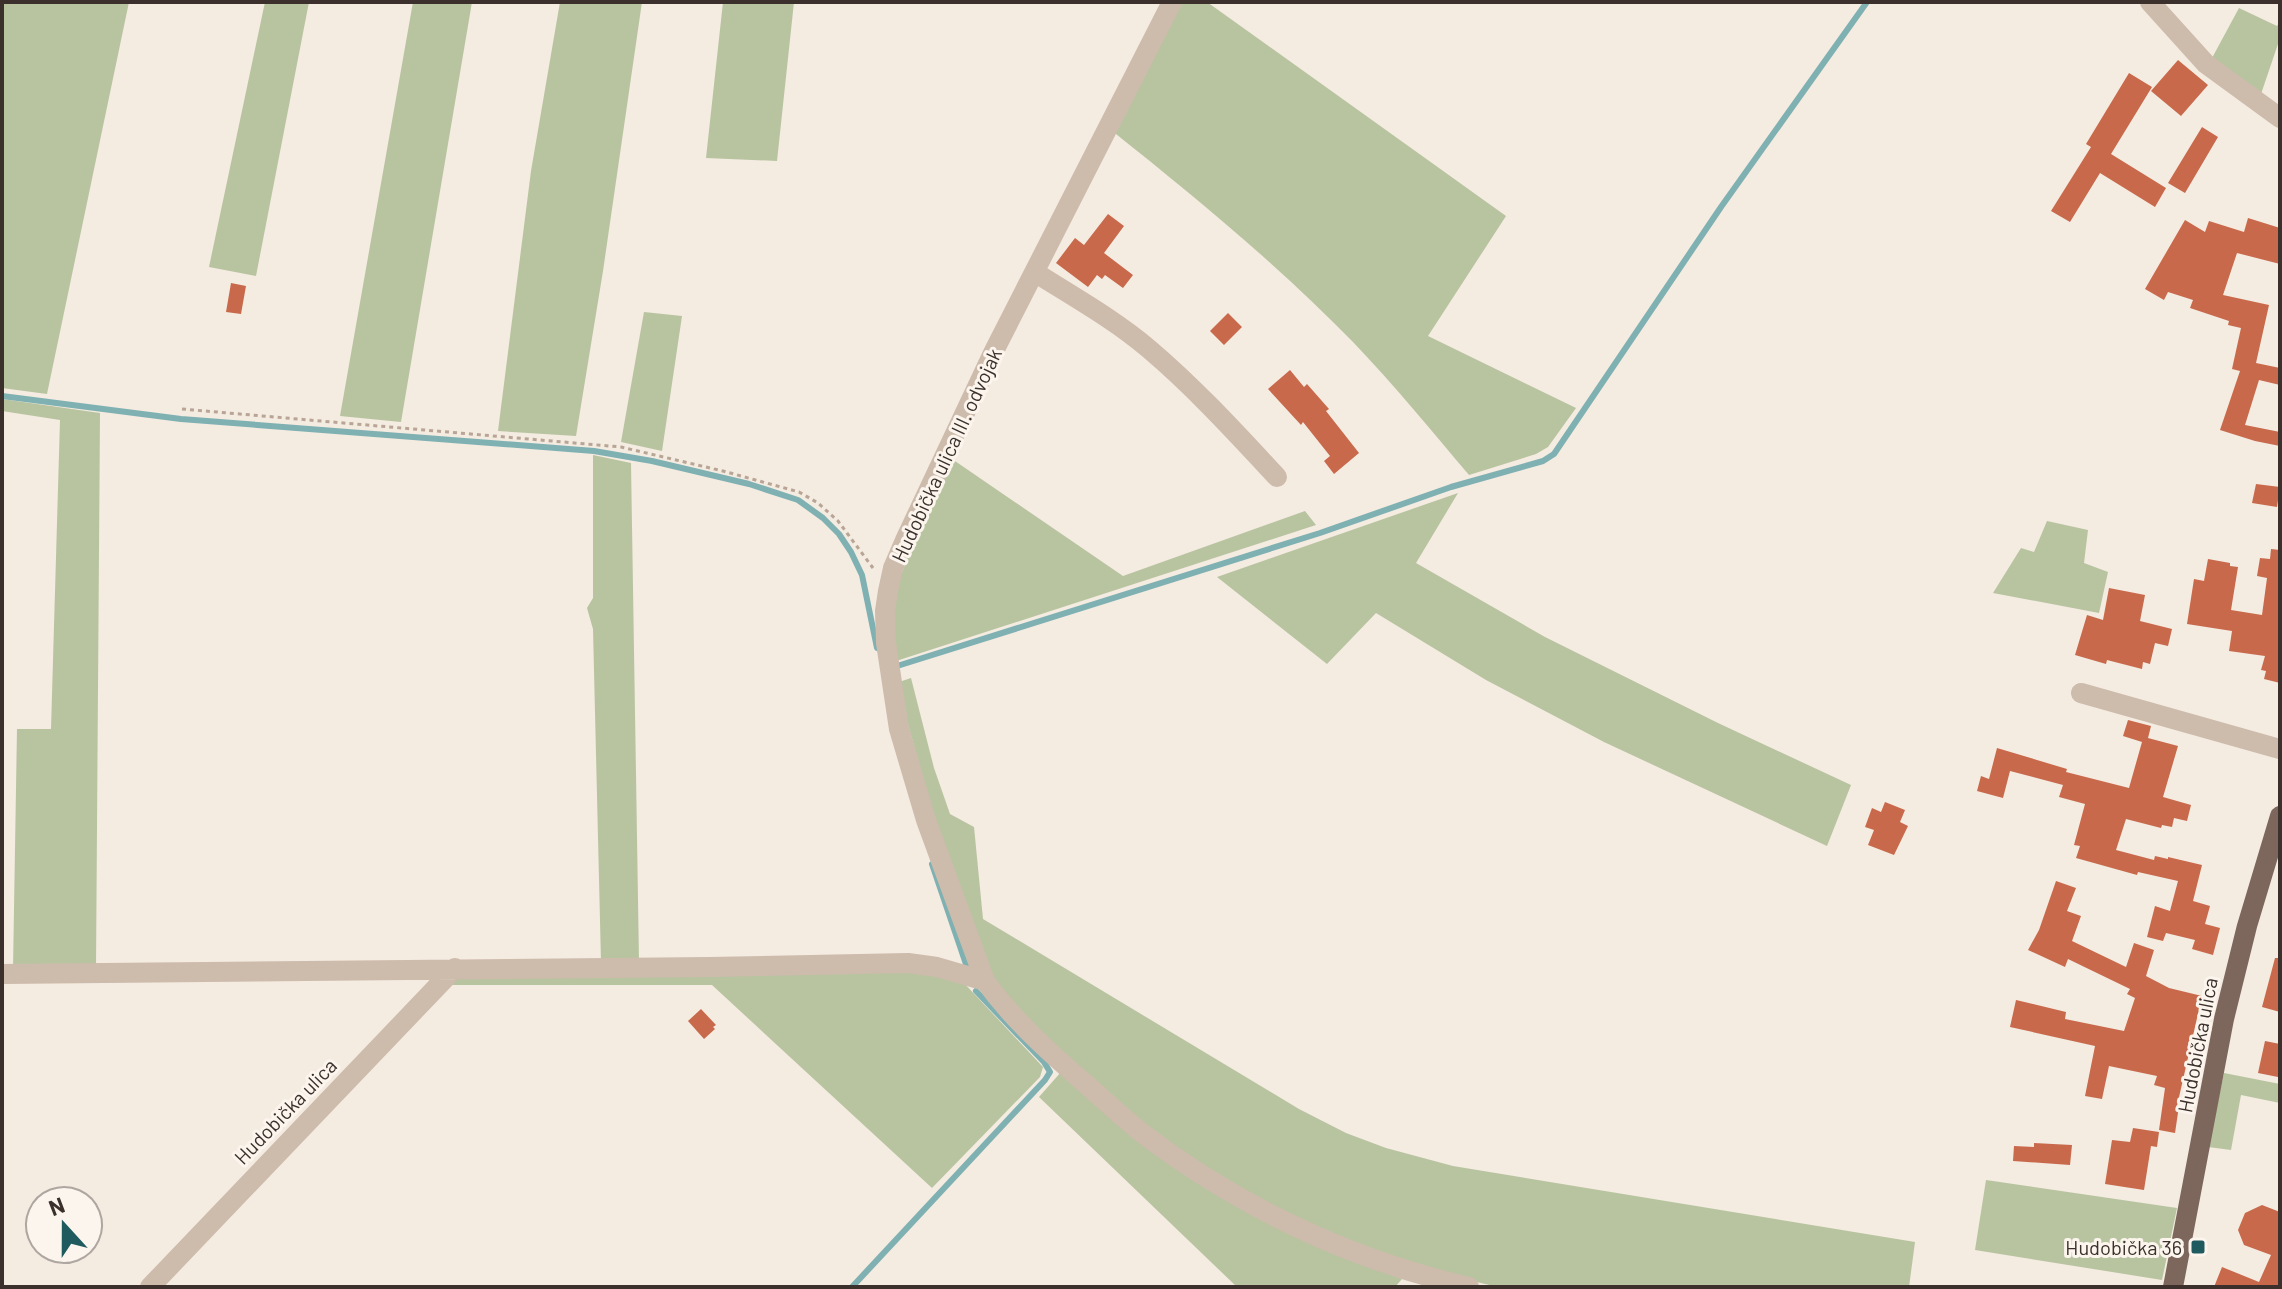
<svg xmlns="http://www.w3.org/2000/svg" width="2282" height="1289" font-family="Barlow,sans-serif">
  <rect width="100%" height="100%" fill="#f4ebe1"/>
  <path fill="#b8c4a0" d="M2,2h127l-82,392 -45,-6z
    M265,2h44l-53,274 -47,-9z
    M413,2h59l-71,420 -61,-6z
    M560,2h82l-39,269 -27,165 -78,-5 33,-260z
    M723,2h71l-17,159 -71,-3z
    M1178,2h29l299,214 -78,120 148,72 -28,39 -12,7 -67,21c-38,-45 -75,-90 -116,-133 -75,-77 -158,-145 -242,-212z
    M2239,8l38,18 3,-5v17l-19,56 -49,-36z
    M644,312l38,4 -20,135 -41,-9z
    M2,399l98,14 -4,554 -83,2 4,-240h34l9,-309 -58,-9z
    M593,455l38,8 8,499h-38l-8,-333 -6,-21 6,-10z
    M952,459l171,117 182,-65 11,14 -423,137 1,-72z
    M1458,493l-42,70 129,74 173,86 133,62 -24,61 -223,-104 -118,-62 -110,-67 -49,51 -110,-87z
    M2047,521l41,9 -4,33 24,9 -9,41 -106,-20 28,-45 13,4z
    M911,678l23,90 16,46 24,13 9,92 316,190 47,24 40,15 67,18 462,76 -6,45h-411l-81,-19 -128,-50 -144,-89 -74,-65 -80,-86 -40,-103 -55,-192z
    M910,969l53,13 80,85 -3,10 -108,111 -220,-203h-264l10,-9z
    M1061,1072l287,185 54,22 -7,8h-158l-198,-190z
    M2224,1073l56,11v19l-39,-8 -10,55 -23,-3z
    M1986,1180l191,28 -15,72 -187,-30z"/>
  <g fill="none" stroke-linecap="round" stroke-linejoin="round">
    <path stroke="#7fb0b2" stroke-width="6" d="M2,396l179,23 413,32 58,10 97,23 49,16 25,18 16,16 12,18 11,23 15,73
      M894,667l426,-134 131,-46 92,-26 11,-7 167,-247 146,-205
      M932,864l35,103
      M852,1287l193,-207 5,-8 -6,-10 -68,-71"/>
  </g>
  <path fill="#c8694b" d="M2178,60l30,25 -27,31 -30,-25z
    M2129,73l23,14 -41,67 55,34 -11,19 -55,-34 -30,49 -19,-11 40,-64 -5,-3z
    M2202,127l16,10 -33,56 -17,-10z
    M1108,214l16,12 -20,27 29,22 -10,13 -18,-13 -3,4 -5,-4 -9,12 -32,-24 19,-25 9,7z
    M2248,218l32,10v36l-43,-11 -14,42 46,10 -13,58 24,5v17l-21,-5 -14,45 35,7v14l-25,-5 -35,-11 20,-59 -8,-2 9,-41 -13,-3 1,-4 -39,-13 3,-8 -25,-8 -4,8 -19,-11 40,-69 20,12 4,-11 35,11z
    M231,283l15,3 -5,28 -15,-2z
    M1228,313l14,14 -18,18 -14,-14z
    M1290,370l14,17 3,-3 22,25 -3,2 33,42 -25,21 -10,-13 6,-5 -27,-34 -2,3 -33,-36z
    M2256,484l24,3 -3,20 -25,-4z
    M2271,549l9,1v133l-16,-4 2,-8 -5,-1 4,-14 -36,-5 3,-20 -45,-7 7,-45 10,2 4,-22 22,4v3l8,1 -7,43 31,5 5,-37 -10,-2 3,-18 10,1z
    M2109,588l36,7 -5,26 32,8 -4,17 -13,-3 -5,21 -7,-2 -1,7 -35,-9 -1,4 -31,-9 12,-40 16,5z
    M2128,720l23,6 -3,12 30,8 -15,51 28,8 -4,16 -13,-3 -2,9 -10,-2 -1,3 -35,-9 -10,31 38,10 1,-4 13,3v-2l34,8 -9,36 17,5 -5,18 15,4 -7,27 -21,-6 3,-9 -29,-7 -3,8 -16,-4 8,-31 15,5 8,-30 -40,-9 -1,3 -61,-17 4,-12 -6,-1 11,-41 -26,-7 4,-12 -53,-14 -7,27 -26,-7 4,-15 8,3 8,-31 70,21 -1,3 63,16 13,-46 -19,-6z
    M1885,802l20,8 -5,12 8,4 -14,29 -26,-10 6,-15 -9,-3 7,-19 9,4z
    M2056,881l20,7 -9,23 14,5 -9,25 54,26 8,-24 20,7 -8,26 23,12 33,8 -25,110h2l-4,27 -16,-3 6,-42 -11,-3 3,-9 -48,-10 -7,33 -17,-3 10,-50 -85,-19 6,-27 50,12 -1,7 59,12 11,-33 -8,-4 3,-5 -62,-30 -3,8 -37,-17 11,-20z
    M2275,958h5v54l-18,-5z
    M701,1009l15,16 -3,2 2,2 -11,10 -16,-18z
    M2265,1041l15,3 -2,33 -20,-4z
    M2133,1128l26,4 -2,15 -6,-1 -7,44 -39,-6 7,-44 18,2z
    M2034,1143l38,2 -2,20 -57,-4 1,-15 20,1z
    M2262,1205l18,7v75h-66l8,-20 37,15 12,-27 -27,-10 -6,-15 7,-17z"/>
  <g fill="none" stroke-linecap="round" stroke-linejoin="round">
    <path stroke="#b9a596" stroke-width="3" stroke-dasharray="4 4" stroke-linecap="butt" d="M182,409l439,38 102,24 76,21 19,11 20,18 35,47"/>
    <path stroke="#cdbbac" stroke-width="20" d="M1172,2l-178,349 -88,187 -13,30 -5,23 -3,20 1,32 13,86 27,91 59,161c28,39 66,73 102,104 18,16 36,33 55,48 97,74 209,127 327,154
      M2150,2l56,62 74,54
      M1036,273c38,24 79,47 113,76 46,39 87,84 128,128
      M2081,693l199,56
      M2,974l708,-7 198,-4 29,4 48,14
      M150,1287l305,-319"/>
    <path stroke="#7d675c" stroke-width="20" d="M2173,1287l51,-268 23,-93 33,-110"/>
  </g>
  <rect fill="#1f5a5e" stroke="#fbf5ee" stroke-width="3" x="2190" y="1239" width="16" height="16" rx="4"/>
  <g text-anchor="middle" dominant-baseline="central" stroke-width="6" stroke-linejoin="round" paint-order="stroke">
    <g font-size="20" fill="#3b302b" stroke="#fbf5ee">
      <text transform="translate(946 455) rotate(-65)">Hudobička ulica III. odvojak</text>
      <text transform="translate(2197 1045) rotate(-79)">Hudobička ulica</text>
      <text transform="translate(285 1111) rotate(-46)">Hudobička ulica</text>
    </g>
    <g font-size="20" fill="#3b302b" stroke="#fbf5ee" text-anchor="end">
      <text x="2182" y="1247">Hudobička 36</text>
    </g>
  </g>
  <rect width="2282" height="1289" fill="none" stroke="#3b302b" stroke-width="8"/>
  <g transform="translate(64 1225) rotate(339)"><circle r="38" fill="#fbf5ee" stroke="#aea6a0" stroke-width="2"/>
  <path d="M0-6L14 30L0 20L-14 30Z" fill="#1f5a5e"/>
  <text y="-12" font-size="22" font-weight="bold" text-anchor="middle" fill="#3b302b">N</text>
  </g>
</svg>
